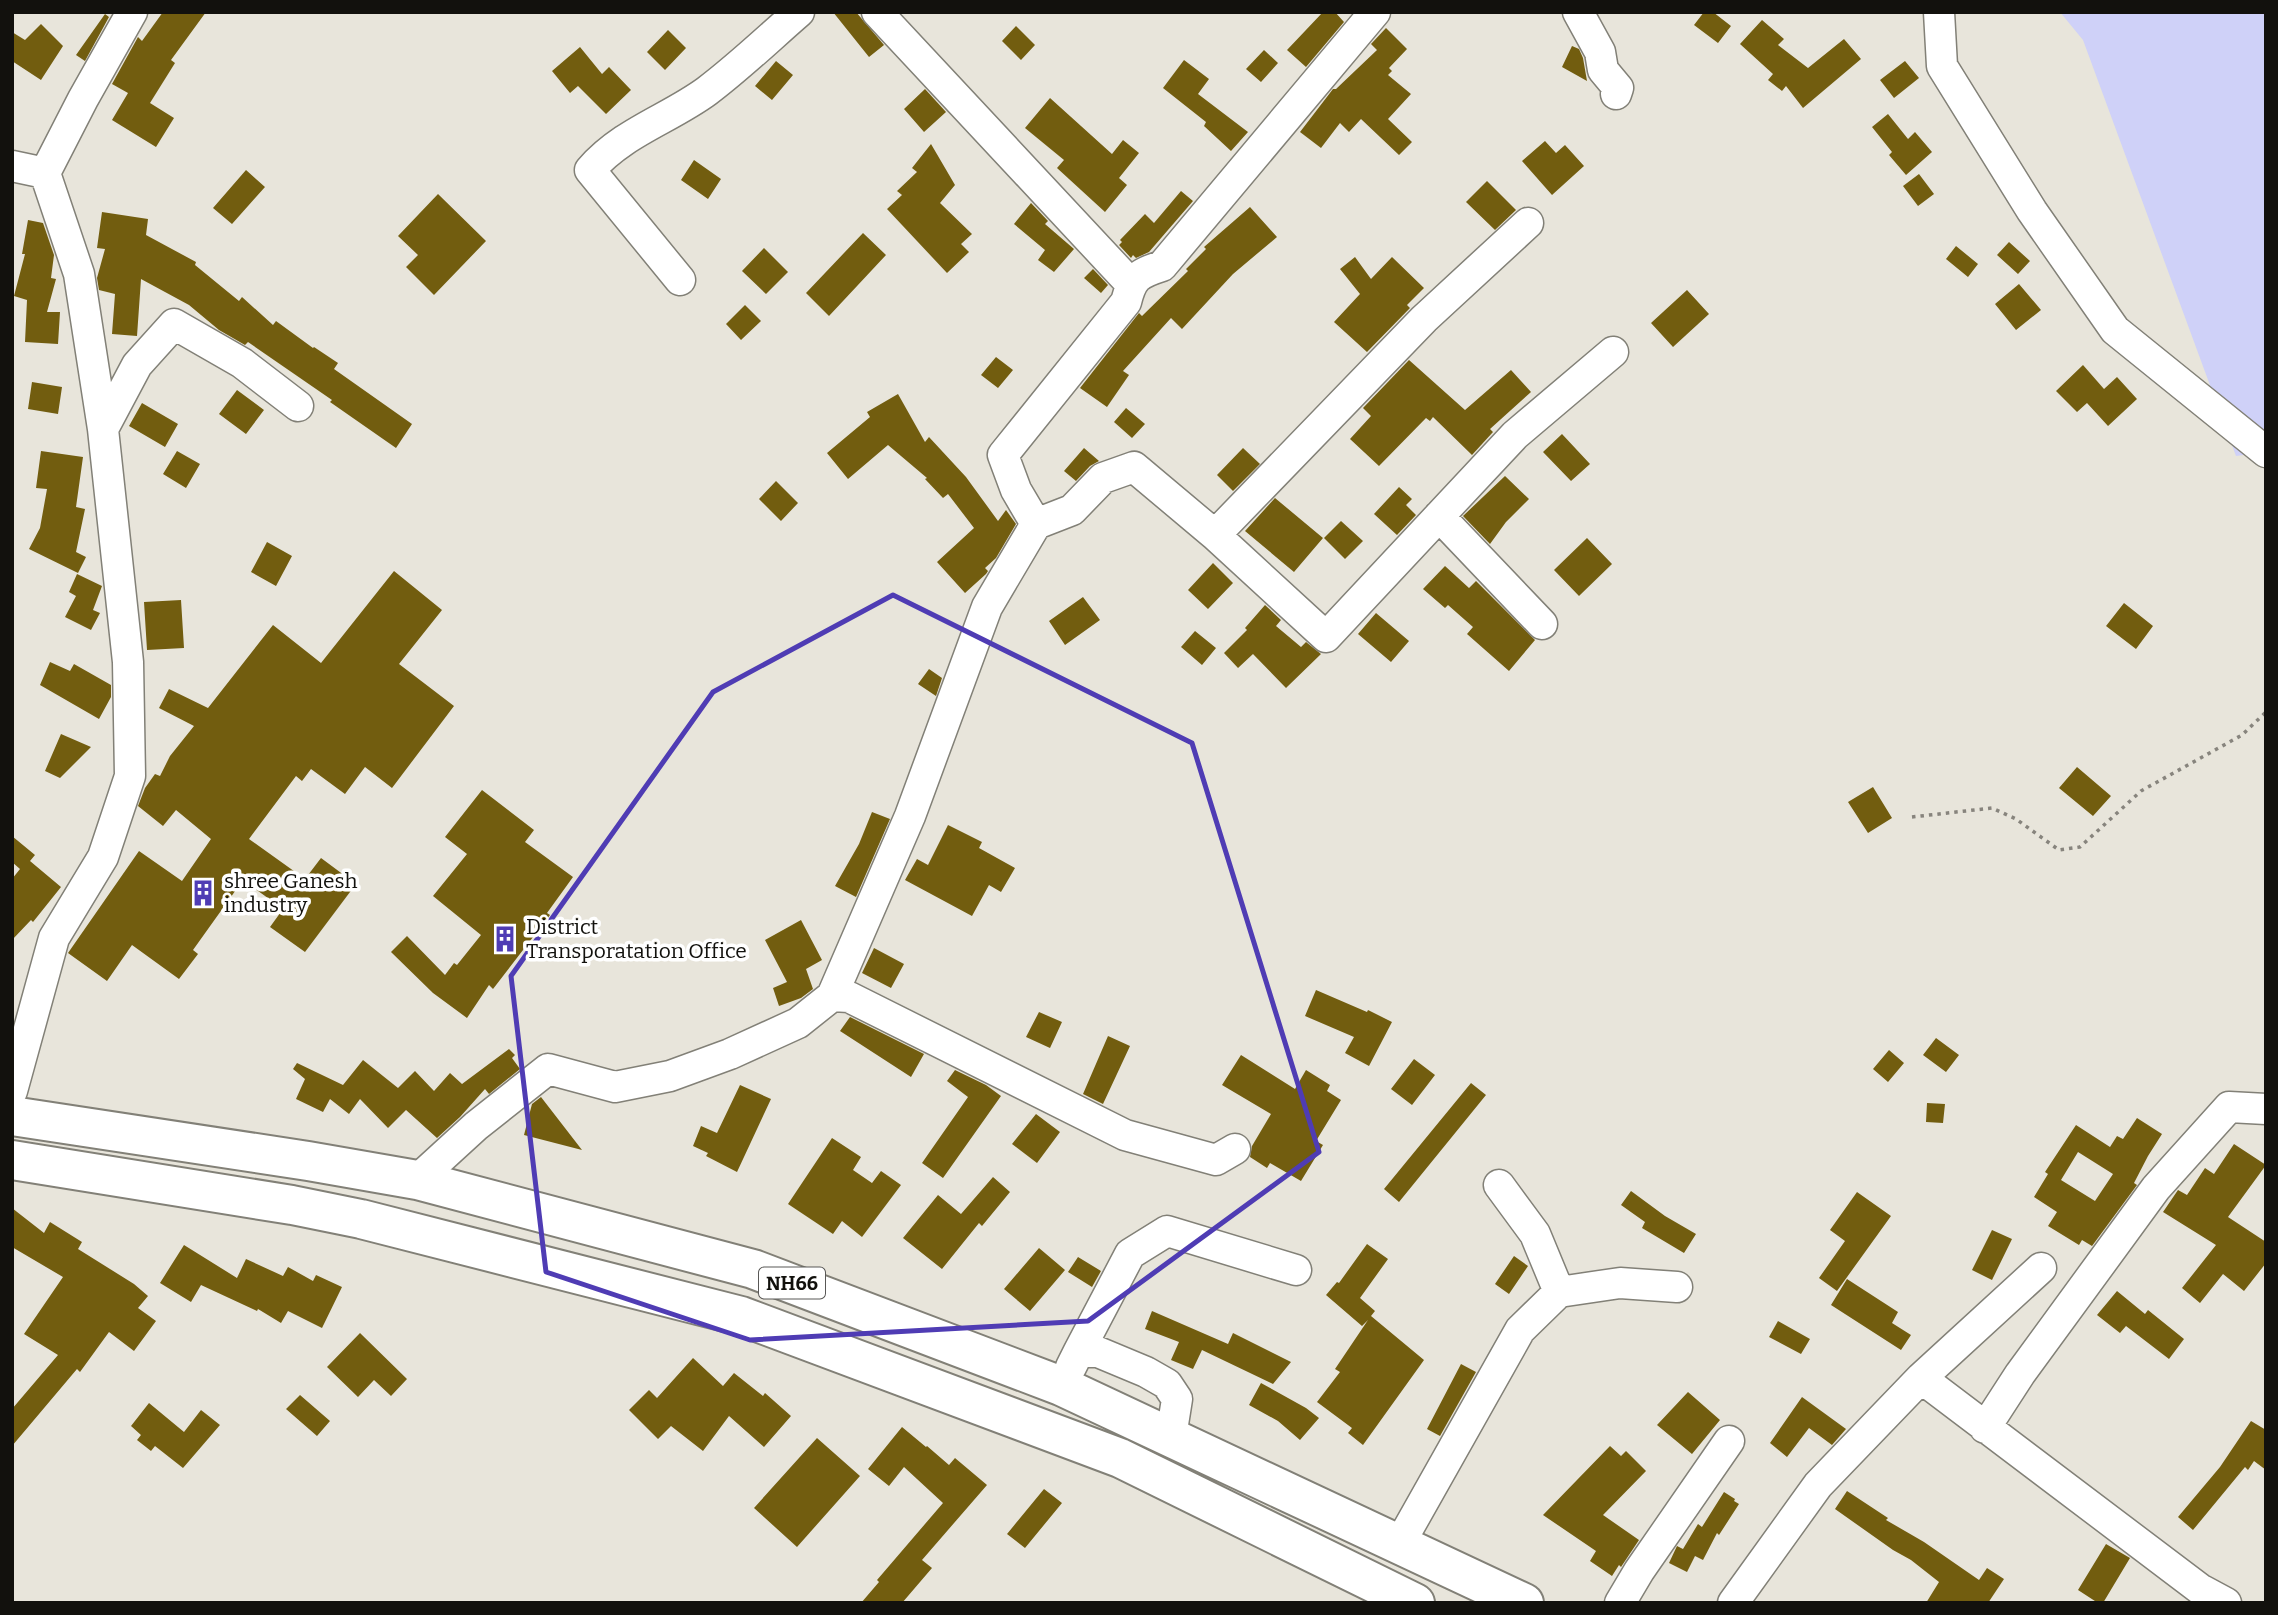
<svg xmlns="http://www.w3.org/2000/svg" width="2278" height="1615" font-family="Bitter,serif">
  <rect width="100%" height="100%" fill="#e8e5db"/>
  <path fill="#cfd1f8" d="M2060,12h206v440l-30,4 -153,-416z"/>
  <path fill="#725d0f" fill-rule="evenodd" d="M163,12h43l-35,48 4,3 -25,40 24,15 -18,29 -44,-27 16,-27 -16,-9 26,-47 4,4z
    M833,12h23l28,33 -15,12z
    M1323,12h12l9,10 -38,45 -19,-17z
    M1704,12h9l18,14 -13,17 -24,-18z
    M105,14l4,3 -24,44 -9,-6z
    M1762,20l22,19 -6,6 30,23 36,-29 17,20 -58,49 -17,-22 -4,5 -14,-11 5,-6 -33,-30z
    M41,24l22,22 -22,34 -29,-19v-29l13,8z
    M1016,26l19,19 -14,15 -19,-19z
    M1386,28l21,21 -18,19 3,3 -4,4 23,19 -23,25 24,23 -13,13 -38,-36 -12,13 -9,-9 -19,25 -21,-16 33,-43h3l41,-39 -6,-6z
    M668,30l18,18 -21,22 -18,-18z
    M1572,46l7,3 4,9 4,23 -25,-14z
    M580,47l22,27 7,-7 22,23 -25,24 -28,-28 -8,7 -18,-22z
    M1264,50l14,13 -17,19 -15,-13z
    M1184,60l25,19 -11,15 50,38 -17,19 -27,-25 2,-4 -43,-34z
    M776,61l17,14 -21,25 -17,-14z
    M1905,61l14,17 -25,20 -14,-18z
    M925,89l21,23 -22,20 -20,-23z
    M1050,98l62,56 11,-14 16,13 -20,25 8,7 -22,27 -48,-44 7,-8 -39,-32z
    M1888,114l20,25 7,-7 17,20 -26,23 -17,-20 3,-3 -20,-25z
    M1545,141l11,12 9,-8 19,21 -32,29 -30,-34z
    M931,144l24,41 -15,18 32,31 -11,10 8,8 -22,21 -60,-64 15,-14 -5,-4 20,-19 -5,-4z
    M694,160l27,19 -13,20 -27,-19z
    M246,170l19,17 -33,37 -19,-16z
    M1919,174l15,20 -16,12 -15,-20z
    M1487,181l29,29 -21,20 -29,-28z
    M1181,191l12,10 -44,51 -13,6 -3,-3 -2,3 -12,-13 3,-3 -2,-2 25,-26 9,9z
    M438,194l48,47 -52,54 -28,-28 12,-12 -20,-19z
    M1031,203l17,18 -3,3 29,25 -20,23 -16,-12 7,-10 -31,-26z
    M1250,207l27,30 -44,37 -51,55 -11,-11 -48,53 6,4 -22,32 -27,-19 59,-75 3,3 46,-45 -2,-2 20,-20 -2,-2z
    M102,212l46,7 -2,16 50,27 -1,3 44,36 3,-4 31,28 3,-4 37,27 1,-1 24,16 -4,6 78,55 -16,24 -66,-46 2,-2 -84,-58 -3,3 -26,-15 -30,-25 -48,-26 -4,57 -25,-2 3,-40 -16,-4 -2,-12 8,-29 -8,-1z
    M28,220l15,3 11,32 -3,23 5,1 -9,33h13l-2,32 -33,-2 2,-42 -13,-4 11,-42h-3z
    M863,233l23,22 -57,61 -23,-23z
    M2009,242l21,19 -12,13 -21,-19z
    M1956,246l22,18 -10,13 -22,-18z
    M764,248l24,24 -22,22 -24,-23z
    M1355,257l16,22 21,-22 32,31 -17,17 3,3 -43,44 -33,-30 26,-28 -20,-25z
    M1093,269l15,16 -7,8 -17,-15z
    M2019,284l22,26 -25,20 -21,-26z
    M1687,290l22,24 -36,33 -22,-24z
    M745,305l16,16 -20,19 -15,-16z
    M996,357l17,13 -15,18 -17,-13z
    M1409,360l56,50 46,-40 20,22 -41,37 3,3 -21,23 -39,-38 -3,4 -4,-3 -47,48 -29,-27 21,-23 -8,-8z
    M2083,365l21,24 13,-12 20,22 -29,27 -21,-23 -10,9 -21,-21z
    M32,382l30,5 -4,27 -30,-5z
    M237,390l27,20 -18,24 -27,-20z
    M898,394l27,48 4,-5 37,40 32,44 8,-11 10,14 -20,34 -11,10 3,3 -2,3 -21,19 -28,-31 37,-34 -26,-34 -5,4 -18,-19 2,-1 -39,-33 -40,34 -21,-26 43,-36 -3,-5z
    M142,403l36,21 -13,23 -36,-21z
    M1126,408l19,16 -13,14 -18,-16z
    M1562,434l28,30 -19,17 -28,-29z
    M1084,448l15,13 -9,5 -14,15 -12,-10z
    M1243,448l17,16 -27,27 -16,-16z
    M41,451l42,6 -7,50 9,2 -9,43 10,5 -8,16 -49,-24 11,-21 7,-39 -11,-1z
    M177,451l23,13 -14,24 -23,-14z
    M1505,476l24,23 -23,23 -16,22 -27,-28z
    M776,481l22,22 -17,18 -22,-22z
    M1399,487l13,12 -6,6 10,10 -19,20 -23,-21z
    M1275,498l48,40 -29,34 -49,-41z
    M1341,521l22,20 -18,18 -21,-21z
    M1587,538l25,26 -33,32 -25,-26z
    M267,542l25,14 -16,30 -25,-14z
    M1213,563l20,20 -25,26 -20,-19z
    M1445,566l24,22 7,-7 59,59 -26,31 -42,-37 6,-7 -25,-22 -3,3 -22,-19z
    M394,571l48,39 -43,54 55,42 -62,82 -27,-21 -20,27 -34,-25 -9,12 -6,-5 -47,63 56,40 16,-21 35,26 -51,68 -35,-25 13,-18 -40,-29 -50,70 5,4 -19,25 -47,-34 -25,36 -39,-28 71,-102 43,30 29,-42 -35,-29 -13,16 -25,-20 7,-18 10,-14 5,2 10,-20 24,-30 -35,-18 10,-19 39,19 65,-83 48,38z
    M77,574l25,12 -9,24 7,3 -9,17 -26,-13 11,-21 -7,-4z
    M1083,597l17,23 -35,25 -16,-24z
    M181,600l3,48 -37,2 -3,-48z
    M2124,603l29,23 -17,23 -30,-23z
    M1265,605l16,15 -5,6 25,21 5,-5 15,12 -35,34 -33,-34 -15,14 -14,-15 23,-23 -2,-2z
    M1376,613l33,28 -18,21 -33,-28z
    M1195,631l21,17 -14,17 -21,-18z
    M50,662l20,9 4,-7 37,21v12l-12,22 -59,-34z
    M929,669l13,9 -6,18 -18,-12z
    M61,734l30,13 -31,31 -15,-7z
    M2077,767l34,29 -18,20 -34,-28z
    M1873,787l19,31 -24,15 -20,-31z
    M482,790l52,40 -9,12 48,35 -26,36 3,2 -57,74 -4,-4 -22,33 -34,-25 -42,-41 16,-16 38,39 9,-12 3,2 24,-30 -48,-39 34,-42 -22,-17z
    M872,812l18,7 -34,78 -21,-11 24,-42z
    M948,825l34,17 -3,6 36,20 -14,24 -12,-7 -17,31 -67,-36 12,-21 11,6z
    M12,836l23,19 -5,6 31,26 -28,35 -2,-2 -19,20v-61l8,-10 -8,-7z
    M801,920l21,40 -16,9 7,20 -12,9 -22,8 -6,-18 14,-6 -22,-42z
    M874,948l30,16 -13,24 -29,-15z
    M1316,990l51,22 1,-2 24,12 -23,44 -24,-13 9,-16 -49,-21z
    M1039,1012l23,10 -12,26 -24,-11z
    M850,1017l74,37 -13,23 -71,-46z
    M1108,1036l22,10 -27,58 -20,-10z
    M1936,1038l23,17 -13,17 -23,-17z
    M509,1049l6,6 -3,3 8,11 -31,25 -4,-5 -25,28 -23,21 -31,-28 -18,18 -28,-29 -11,15 -19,-15 -7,13 -27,-13 9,-20 -12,-10 4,-6 46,22 20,-25 35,28 17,-17 19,20 16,-18 12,11z
    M1889,1050l15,13 -16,19 -15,-13z
    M1241,1055l54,34 11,-19 24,15 -3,6 14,9 -25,41 7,4 -22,36 -31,-18 -3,5 -17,-11 2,-11 19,-32 -49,-29z
    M1414,1059l21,16 -23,30 -21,-16z
    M955,1070l31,15 15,11 -58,82 -21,-15 46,-66 -21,-16z
    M1471,1083l15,12 -87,107 -15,-13z
    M740,1085l31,14 -34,73 -31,-16 2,-3 -15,-7 8,-20 16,7z
    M541,1097l41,53 -58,-15 8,-31z
    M1927,1103l18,1 -2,19 -17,-1z
    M1036,1114l24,18 -23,31 -25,-19z
    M2137,1118l25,16 -14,22 -14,27 3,2 -45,61 -10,-6 -3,5 -31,-19 9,-14 -23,-15 14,-23 -3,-2 31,-47 34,22 7,-11 6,3zM2078,1152l35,22 -18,27 -34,-21z
    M832,1138l29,19 -8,13 19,13 9,-12 20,14 -39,52 -20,-16 -9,13 -45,-30z
    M2234,1144l32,21 -38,52 38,25v21l-22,28 -21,-17 -23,29 -18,-15 34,-43 -53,-33 15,-22 9,5 18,-27 9,6z
    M993,1177l17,15 -28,34 -3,-3 -37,46 -39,-31 35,-43 23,19z
    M1631,1191l34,25 31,18 -12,19 -42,-25 3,-6 -24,-17z
    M1857,1192l34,24 -54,75 -18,-13 26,-37 -15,-11z
    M12,1208l32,25 6,-11 32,20 -4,7 56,35 14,12 -10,12 18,13 -22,30 -25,-19 -29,40 -3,-3 -65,77v-37l46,-54 -34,-21 39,-57 -51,-30z
    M1992,1230l20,9 -20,41 -20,-10z
    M1367,1244l21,15 -28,39 15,13 -4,5 53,44 -61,85 -15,-12 4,-5 -35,-26 23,-30 -5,-3 33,-49 -6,6 -36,-31 11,-13 2,1z
    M184,1245l53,33 9,-19 37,17 5,-9 25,14 3,-6 26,12 -20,41 -34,-17 -7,12 -23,-14 -1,2 -56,-26 -10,17 -31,-19z
    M1039,1248l26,22 -35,41 -26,-22z
    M1514,1256l14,10 -19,28 -14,-10z
    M1078,1257l23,14 -9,16 -24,-15z
    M1847,1279l51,33 -6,11 19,12 -10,15 -70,-45z
    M2117,1291l28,23 3,-4 36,29 -15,20 -43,-33 -6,7 -23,-18z
    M1152,1311l76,33 5,-11 58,29 -18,22 -71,-34 -9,19 -22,-9 8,-18 -34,-13z
    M1778,1321l32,18 -9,15 -32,-17z
    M360,1333l47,46 -16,17 -17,-16 -16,17 -31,-30z
    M693,1358l30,28 11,-13 29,23 2,-3 26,23 -27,31 -35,-31 -26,35 -32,-25 -13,13 -29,-29 20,-20 8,8z
    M1461,1364l15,8 -36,64 -13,-7z
    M1261,1383l45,25 13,10 -19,22 -22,-19 -29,-16z
    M1688,1392l32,28 -28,34 -35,-29z
    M300,1395l30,26 -13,15 -31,-27z
    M1802,1397l44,32 -14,16 -23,-17 -22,29 -17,-14z
    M149,1403l35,29 17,-22 19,15 -37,43 -28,-22 -4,5 -14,-11 4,-5 -10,-9z
    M2251,1421l15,9v40l-12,-9 -6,9 -3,-3 -52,63 -15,-13 42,-50z
    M902,1427l24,20 1,-1 22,19 6,-7 32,27 -65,75 10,8 -30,35h-41l18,-21 -2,-2 66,-77 -39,-36 -15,19 -21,-17z
    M817,1438l43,38 -63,71 -43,-39z
    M1610,1446l11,10 5,-5 20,20 -43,44 36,25 -18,27 -2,-2 -7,11 -22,-15 6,-10 -53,-36z
    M1044,1489l18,14 -37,45 -18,-14z
    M1847,1491l41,27 -2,2 38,22 55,38 8,-12 17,11 -16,24h-62l13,-21 -28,-22 -18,-10 -58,-41z
    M1724,1492l11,7 -1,2 5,3 -20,31 -2,-2 -14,27 -8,-4 -8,16 -18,-9 8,-17 6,3 15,-25 4,3z
    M2106,1544l24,14 -27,45h-5l-20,-13z"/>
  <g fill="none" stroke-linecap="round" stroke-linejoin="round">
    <g stroke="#828077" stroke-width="33">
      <path id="minor" d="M877,12l253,271
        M1578,12l22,40 3,18 15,18 -2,6
        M1939,12l3,54 90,145 83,119 151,122
        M12,166l33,7
        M680,280l-90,-110c33,-38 79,-51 117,-79 32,-24 62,-53 92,-79
        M103,429l34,-64 37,-41 68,39 56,43
        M1439,516l103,108
        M1036,524l36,-14 31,-32 31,-11 81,68 209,-216 104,-96
        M1215,535l111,102 189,-202 98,-83
        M832,996l17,1 276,138 91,25 19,-11
        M12,1091l42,-153 49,-81 27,-81 -2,-114 -25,-233 -24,-155 -34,-101 38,-74 49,-87
        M417,1180l59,-54 72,-57 67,18 55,-11 60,-22 68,-31 34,-27 78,-180 77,-209 49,-83 -20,-34 -13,-35 123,-153c6,-24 11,-28 36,-36l213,-254
        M1499,1185l36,49 24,58
        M1079,1351l51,-97 37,-23 129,39
        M1071,1367l8,-16 19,1 48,20 21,12 10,15 -6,38
        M1921,1378l120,-110
        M1985,1428l35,-54 136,-186 73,-81 37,2
        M1400,1543l120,-213 39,-38 61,-9 57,4
        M1620,1603l19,-32 90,-130
        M1733,1603l85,-118 103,-107 279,211 26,14"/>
    </g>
    <g stroke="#828077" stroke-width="42">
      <path id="highway" d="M12,1116l296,45 109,19 336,89 308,117 463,217
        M12,1160l280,45 69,14 380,97 379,142 295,145"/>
    </g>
    <path stroke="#87847d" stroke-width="3.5" stroke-dasharray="3.5 5" stroke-linecap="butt" d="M1912,817l80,-9 24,11 43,31 21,-3 61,-56 101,-56 24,-23"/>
    <use href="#minor" stroke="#fff" stroke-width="30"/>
    <use href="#highway" stroke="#fff" stroke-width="38"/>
  </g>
  <path fill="none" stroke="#4f3cb4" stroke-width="5" stroke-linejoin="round" d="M893,595l299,148 127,409 -231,169 -338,19 -204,-68 -35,-296 202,-284z"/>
  <defs>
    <g id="building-bare" transform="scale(2.1)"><path d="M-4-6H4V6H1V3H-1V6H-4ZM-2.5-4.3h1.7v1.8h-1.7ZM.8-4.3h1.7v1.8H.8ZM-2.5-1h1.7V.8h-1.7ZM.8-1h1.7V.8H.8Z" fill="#4f3cb4" stroke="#fff" stroke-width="2.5" paint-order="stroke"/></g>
  </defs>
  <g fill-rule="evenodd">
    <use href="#building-bare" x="203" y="893"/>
    <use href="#building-bare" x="505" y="939"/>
  </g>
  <g text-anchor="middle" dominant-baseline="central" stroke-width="7" stroke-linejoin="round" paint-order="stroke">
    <rect fill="#fff" stroke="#595856" stroke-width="2" x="759" y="1267.5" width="66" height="31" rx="5"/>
    <g font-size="19" font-weight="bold" fill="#12110d">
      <text x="792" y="1283">NH66</text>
    </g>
    <g font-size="21" fill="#12110d" stroke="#fff" text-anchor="start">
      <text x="224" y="881">shree Ganesh<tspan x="224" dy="24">industry</tspan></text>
      <text x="526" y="927">District<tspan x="526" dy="24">Transporatation Office</tspan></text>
    </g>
  </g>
  <rect width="2278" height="1615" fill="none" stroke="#12110d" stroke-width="28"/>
</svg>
